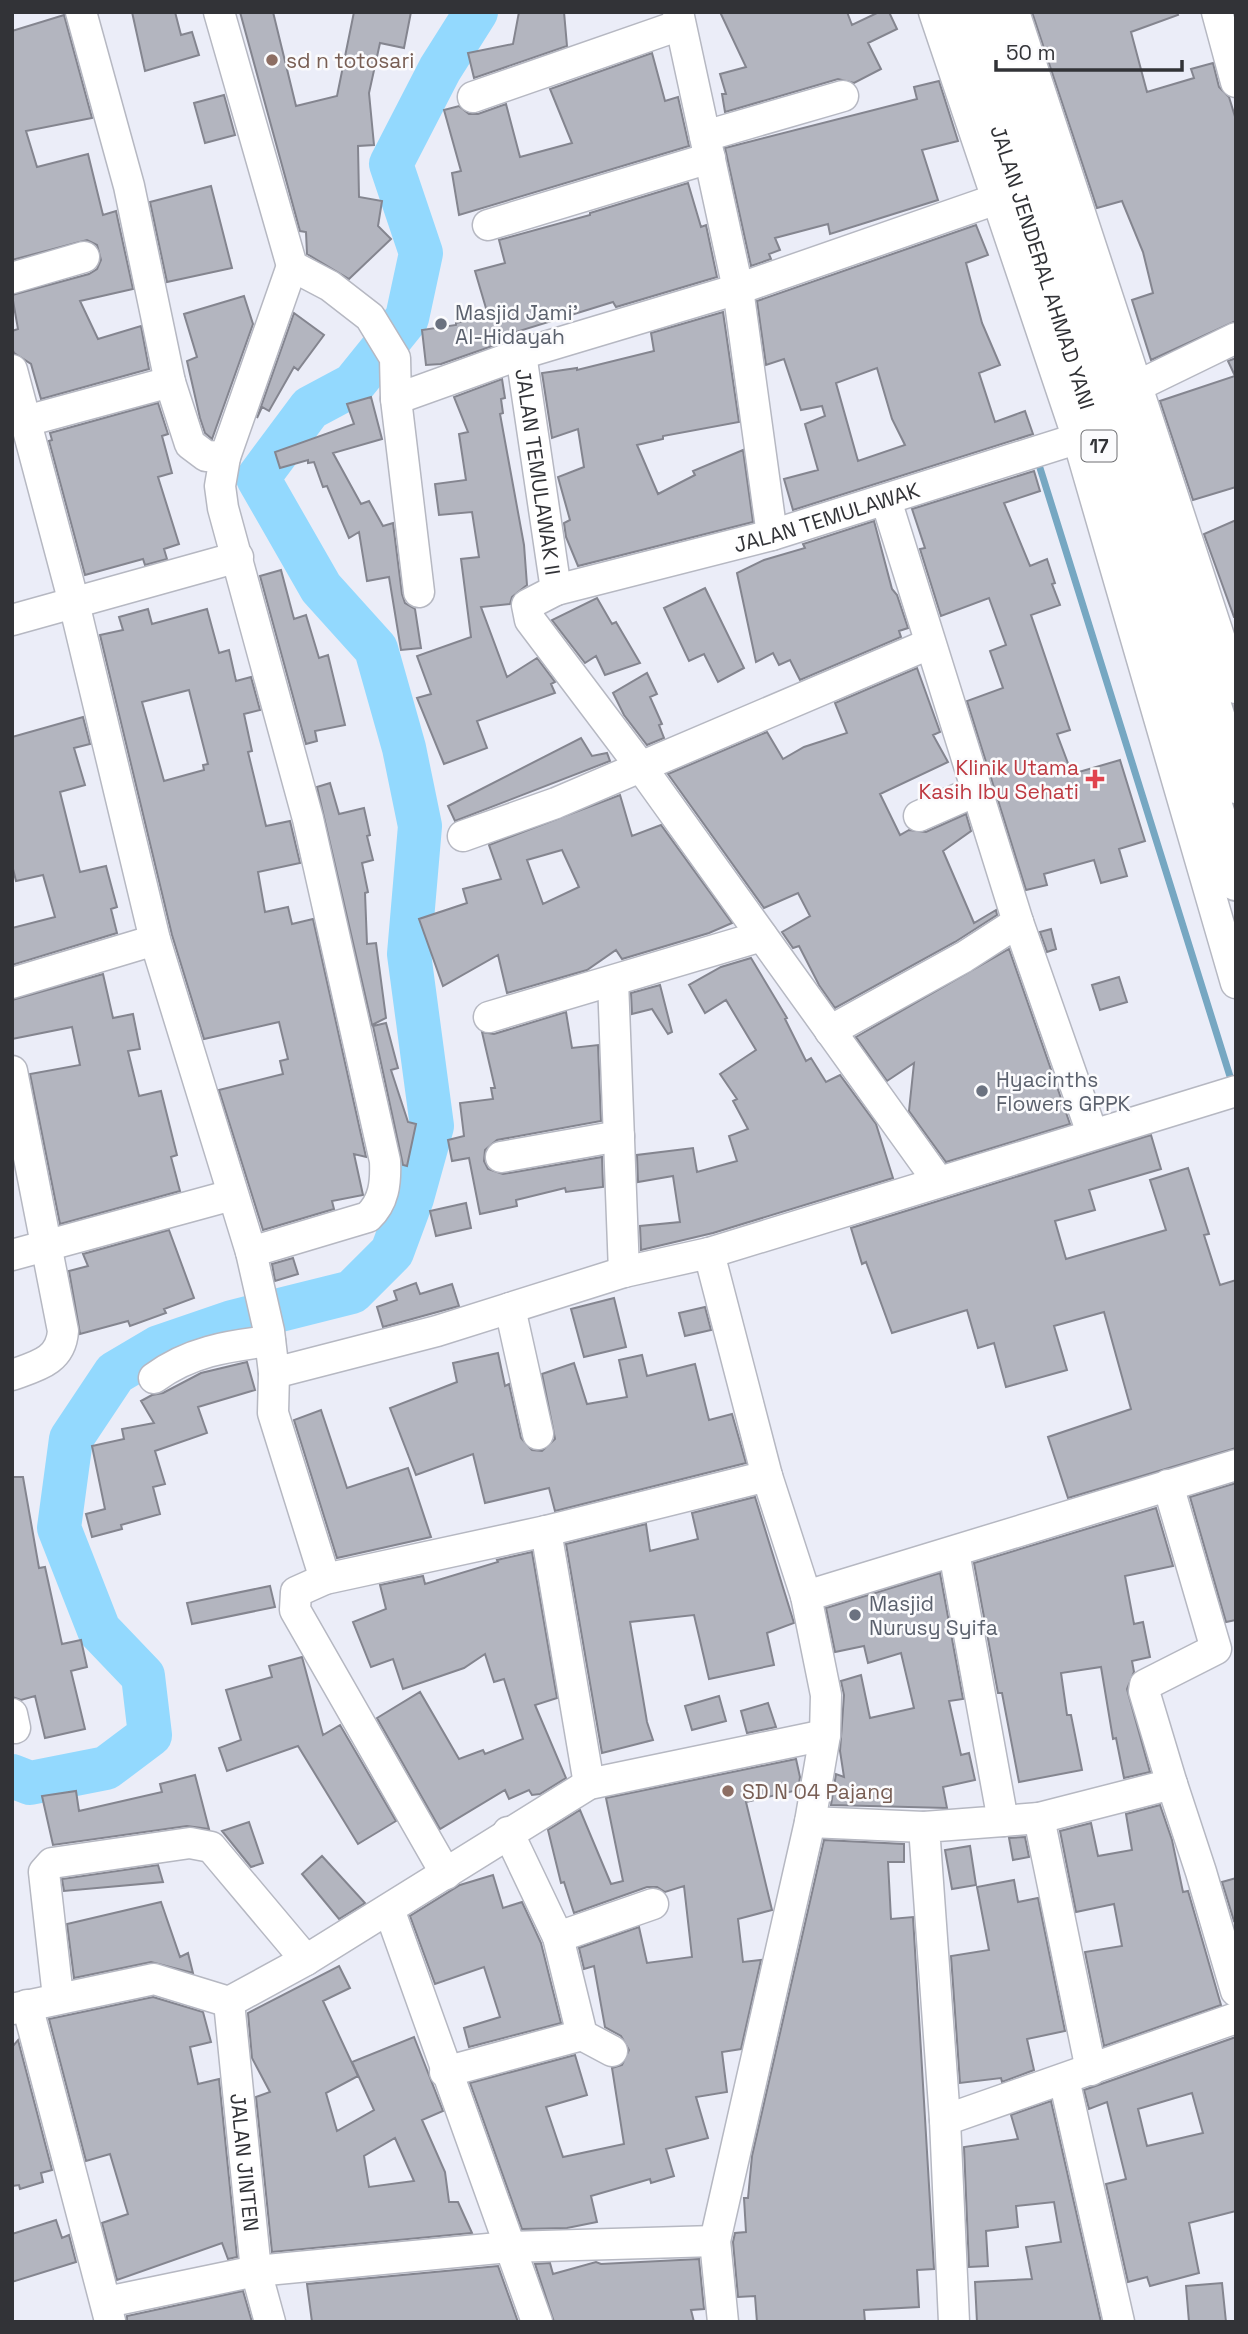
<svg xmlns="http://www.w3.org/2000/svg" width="1248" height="2334" font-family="'Space Grotesk',sans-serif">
  <rect width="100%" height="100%" fill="#ebedf8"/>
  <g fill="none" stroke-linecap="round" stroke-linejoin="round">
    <path stroke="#76a7c2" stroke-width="7" d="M1040,468l193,618"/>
    <path stroke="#93d9fe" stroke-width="44" d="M12,1776l18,7 76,-15 44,-33 -7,-59 -44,-46 -40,-102 12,-89 44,-66 44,-26 73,-25 120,-30 40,-40 20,-54 20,-72 -23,-172 11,-128 -16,-78 -28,-99 -55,-61 -63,-110 52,-70 43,-23 54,-67 14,-65 -30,-89 49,-95 36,-57"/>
  </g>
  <path fill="#b3b5bf" stroke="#84858f" stroke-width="2" fill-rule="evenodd" d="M132,12h43l6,23 11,-3 7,23 -54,16z
    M240,12h33l23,94 41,-10 17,-84h57l-7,36 -24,-5 -11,50 5,52 -16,1 1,51 23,4 -4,25 13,13 -42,40 -42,-25 -1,-22 -6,-1z
    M519,12h45l3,34 -93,32 -6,-25 45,-9z
    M720,12h127l5,13 27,-13h10l8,17 -29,14 13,26 -27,14 -16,-4 -113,33 -3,-18h4l-6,-20 26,-7z
    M1032,12h145l1,3 -47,17 16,60 47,-14 -3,-9 22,-6 6,24 10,10 7,23v201l-85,39 -19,-60 21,-7 -10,-41 -21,-51 -25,7z
    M64,15l28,103 -66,13 11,36 51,-13 15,61 13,-4 17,78 -53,12 18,38 43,-13 8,43 -108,30 -10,-35 -17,-11 -2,-5v-17l6,-2 -6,-34 77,-21 8,-5 4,-9 -4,-15 -10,-5 -75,20v-229z
    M652,53l13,48 13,-4 11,49 -230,69 -7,-42 9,-2 -17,-61 15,-4 10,8h9l28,-10 14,53 52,-14 -22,-54z
    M939,81l19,60 -36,9 16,50 -108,34 -2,-10 -53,14 5,12 -11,4 2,5 -20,7 -26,-118 192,-49 -3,-12z
    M224,95l11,40 -30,8 -11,-40z
    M688,183l13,44 5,-2 11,52 -101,30 -3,-5 -110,34 1,6 -63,22 -15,1 -4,-35 34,-5v-2l32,-8 -13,-44 30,-8 -6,-23 91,-25v-2z
    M211,186l21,82 -65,14 -17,-80z
    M976,225l12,30 -22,8 16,60 18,42 -21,8 16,49 30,-11 8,23 -240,76 -9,-31 34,-9 -13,-46 20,-8 -3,-10 -21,4 -17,-51 -18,6 -9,-64zM877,368l15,51 13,26 -47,16 -22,-78z
    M244,296l9,28 -41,115 -7,-6 -5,-15 -13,-57 10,-4 -13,-43z
    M723,312l16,110 -76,14v3l-26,6 21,49 37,-19 -2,-4 50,-21 10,72 -175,44 -12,-29 -2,-14 6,-3 -12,-43 26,-10 -6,-38 -26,9 -10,-65 35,-5v2l77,-19 -3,-18z
    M294,313l30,22 -26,35 -4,-3 -25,44 -7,-4 -5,11z
    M1236,358v129l-43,13 -33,-99 75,-25 -7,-15z
    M502,379l3,19 -4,1 2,14 -3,1 24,131 3,40 -15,12 -2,7 -29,3 26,70 30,-19 18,24 -4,2 4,9 -78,28 10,27 -43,16 -27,-66 14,-4 -14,-38 54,-19 -10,-78 18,-2 -7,-45 -33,3 -4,-31 31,-4 -7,-46 9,-2 -14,-35z
    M371,397l11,42 -49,14 28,51 8,-3 14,25 10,-3 9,71 3,9 10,6 6,39 -20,2 -12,-73 -22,4 -8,-49 -10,6 -22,-52 -4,1 -9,-25 -6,1v-3l-28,8 -5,-16 79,-28 -7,-20z
    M158,403l10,31 -6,2 10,37 -14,4 21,67 -15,5 3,10 -22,6 -2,-6 -58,16 -36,-134 3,-1 -2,-7z
    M1034,471l6,20 -36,12 26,63 17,-7 8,24 -3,1 8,21 -29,10 39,115 -13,4 15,40 48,-14 25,81 -26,8 8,27 -26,7 -7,-23 -50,14 3,11 -21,5 -59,-189 36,-13 -13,-37 16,-6 -17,-47 -48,18 -21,-67 5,-1 -13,-39z
    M1236,520v97h-2l-30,-83z
    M874,521l18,68 5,6 11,33 -9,3 2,6 -101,43 -10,-20 -11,5 -6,-12 -17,9 -19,-89 27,-13 41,-12 -2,-4z
    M281,570l13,49 12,-4 13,43 9,-3 17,70 -30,6 2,10 -11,3 -46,-168z
    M705,588l39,80 -26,14 -14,-28 -15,7 -25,-53z
    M597,598l15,26 4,-2 24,41 -35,12 -9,-19 -11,7 -33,-43z
    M148,609l4,15 55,-15 12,44 10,-3 7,31 15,-4 9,33 -16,4 8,37 -4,1 18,74 24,-5 10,42 -42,9 7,40 23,-5 4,17 21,-5 53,238 -12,-3 9,41 -31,6 2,8 -71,21 -44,-140 64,-16 -3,-13 8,-2 -9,-37 -75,17 -32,-104 -72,-300 23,-5 -4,-13zM189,690l19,74 -5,1 1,5 -40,11 -22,-79z
    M917,668l23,64 -7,3 15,27 -68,32 20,41 9,-5 17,2 40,-18 5,17 -28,20 31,72 22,-13 1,5 -42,27 -120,66 -16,-23 -20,-39 -6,2 -11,-16 28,-16 -12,-23 -34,15 -96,-134 99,-42 16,27 21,-12 43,-14 -12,-30z
    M647,673l10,21 -7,3 12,27 -3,1 5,13 -17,7 -23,-30 -11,-22z
    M83,717l7,27 -16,4 11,37 -25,7 20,80 26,-6 11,41 -6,2 6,24 -105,32v-37l43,-11 -12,-42 -27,6 -4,-16v-128z
    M581,738l11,18 15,-3 3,8 -155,60 -7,-15z
    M330,783l9,31 25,-6 6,27 -3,1 6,24 -11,3 6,29 -3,1 2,51 9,-1 10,75 -14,7 -55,-238z
    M620,795l12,41 29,-11 71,98 -23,10 -87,26 -6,-9 -29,20 -80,23 -9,-38 -55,31 -24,-67 48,-16 -4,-14 38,-10 -12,-34zM562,850l17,37 -36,17 -16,-44z
    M1051,929l5,20 -9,3 -7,-20z
    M1009,949l61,175 -124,38 -37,-51 5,-48 -27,18 -31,-44z
    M751,958l36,60 -2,1 21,42 5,-3 15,24 14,-7 36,49 17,54 -180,55 -72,17 -1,-24 40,-4 -7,-46 -35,6 -1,-27 56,-7 4,24 40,-11 -8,-25 19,-7 -15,-28 4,-2 -17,-25 36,-24 -30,-50 -21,13 -16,-28 32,-18z
    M103,974l10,44 20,-4 7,35 -12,2 11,45 22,-5 16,64 -6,2 9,34 -120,33 -30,-150 50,-9 -8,-38 -60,12v-39z
    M1119,977l8,25 -27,8 -8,-25z
    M660,985l12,47 -4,2 -16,-25 -20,5 -1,-21z
    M566,1012l6,36 26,-3 3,76 -104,19 -12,10 -1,11 4,8 15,5 99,-17 1,30 -37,5 -1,-4 -49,12 1,6 -37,8 -11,-56 -17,3 -4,-21 16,-4 -4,-33 33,-4 -2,-11h4l-13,-56 12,2z
    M386,1023l12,45 -7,2 17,52 8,2 -9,42 -4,-1 -30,-139z
    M1151,1135l10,34 -72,21 6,20 -40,11 11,38 100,-29 -16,-50 38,-12 21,66 -5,1 16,50 16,-5v168l-168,50 -20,-61 83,-28 -27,-97 -50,14 13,44 -61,17 -12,-44 -16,5 -11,-38 -75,23 -26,-71 -4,2 -11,-36z
    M466,1203l5,25 -35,8 -6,-25z
    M169,1230l25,68 -30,11 2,4 -36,13 -2,-5 -48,13 -11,-63 19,-5 -5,-12z
    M293,1258l5,16 -23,7 -3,-17z
    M416,1283l4,11 32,-10 7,22 -76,21 -6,-20 20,-7 -3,-9z
    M614,1298l12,49 -42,10 -13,-48z
    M705,1307l6,23 -26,6 -6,-23z
    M498,1353l7,33 4,-2 12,54 11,12 10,1 13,-12 -13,-65 32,-11 13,41 40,-7 -8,-37 23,-5 5,21 48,-12 14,56 23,-6 14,49 -191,48 -6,-23 -64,15 -12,-49 -57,21 -26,-67 67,-26 -4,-19z
    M247,1362l8,28 -57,17 9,26 -52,18 10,33 -12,3 7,27 -39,11 1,4 -30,8 -6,-23 19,-5 -13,-63 32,-7 -2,-10 32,-6 -13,-22 11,-6 11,-2 38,-20z
    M321,1410l26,78 61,-20 23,69 -94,21 -43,-138z
    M12,1477h11l16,91 6,-1 17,77 19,-4 6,27 -16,4 14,58 -40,9 -10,-42 -14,4 -9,-3z
    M1236,1483v137l-10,2 -36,-125z
    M755,1497l39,126 -27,10 7,32 -65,14 -15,-64 -64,7 17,100 6,18 -51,13 -36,-209 80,-20 4,27 48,-12 -6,-26z
    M1156,1508l17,58 -48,10 9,48 9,-2 7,35 -18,4 2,11 -7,17 23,83 -26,6 -8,-40 -3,1 -12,-72 -40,6 6,42h4l11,55 -63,12 -17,-89h-4l-24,-130z
    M532,1552l25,146 -22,7 31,73 -26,16 -8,1 -3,-5 -20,9 -4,-9 -65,39 -63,-111 43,-26 39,67 24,-9 2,4 38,-15 -19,-60 -10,3 -9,-28 -21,14 -61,21 -10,-30 -22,8 -18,-45 33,-13 -6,-24 43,-9 2,8 73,-22 -1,-2z
    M940,1573l23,126 -14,2 12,54 8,-2 6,27 -32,7 4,21 -116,-3 5,-31 8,3 -4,-26 4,-56 -3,-14 20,-6 9,43 44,-10 -13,-55 -33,10 -4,-17 -29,6 -9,-44z
    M270,1586l5,21 -83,17 -5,-21z
    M302,1657l21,78 17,-10 56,96 -38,23 -60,-98 -71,25 -8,-23 22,-8 -15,-50 46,-13 -3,-11z
    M719,1696l7,25 -34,9 -7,-24z
    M768,1703l8,24 -29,6 -6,-22z
    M796,1759l4,18 -2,13 -52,12 26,108 -34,9 5,43 18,-2 -20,89 -19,3 5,40 -31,5 12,41 -42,11 8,27 -23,7 -1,-4 -59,17 6,26 -30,6 -45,1 -52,-146 105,-28 12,40 -41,12 17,50 61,-13 -12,-76 10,-3 7,-15 -8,-14 -16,-9 -11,-61 -10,3 -5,-21 60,-21 8,36 45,-6 -8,-71 -19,6 -8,-5h-10l-73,26 -10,-31 -3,1 -13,-53 32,-20 31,74 12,-3 -17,-83z
    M195,1775l14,54 -22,-3 -134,19 -11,-49 34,-5 3,20 83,-19 -2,-8z
    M1160,1805l12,35 11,52 5,-1 33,114 -117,41 -19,-94 37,-6 -8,-42 -38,8 -16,-81 31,-8 7,33 34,-6 -6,-36z
    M249,1822l14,41 -12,4 -29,-36z
    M1025,1837l4,20 -16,3 -4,-22z
    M824,1840l80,4v18h-16l3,57 22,-2 21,352 -17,1 2,37 -55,3 1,12h-108l-2,-26 -17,1 -5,-55 2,-9 11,-1 -2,-34h4l4,-42z
    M970,1846l6,39 -24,4 -7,-39z
    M322,1856l43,47 -26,16 -37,-45z
    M158,1865l5,17 -99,9 -2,-12z
    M493,1875l10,33 19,-6 19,41 20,80 -92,24 -5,-19 36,-11 -16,-50 -49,17 -25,-68 50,-31z
    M1236,1878v42l-2,1 -12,-39z
    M1014,1880l4,22 20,-4 27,133 -38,8 7,31 -32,12 -1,-4 -41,5 -9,-127 38,-6 -12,-63z
    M161,1902l19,55 8,-4 5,20 -42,-11 -77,16 -7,-54z
    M339,1966l11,22 -27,13 35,75 -32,17 11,38 37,-21 -22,-48 62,-25 29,74 -21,9 23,52 4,30h9l14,31 -200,19 -16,-155 14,-5 -18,-34 -4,-45zM395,2138l19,43 -45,6 -5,-31z
    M153,1997l50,15 8,30 -21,5 8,37 21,-5 18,178 -9,2 -6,-16 -105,37 -15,-57 26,-9 -18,-60 -24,7 -37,-142z
    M1236,2037v174l-47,12 10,50 -49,13 -3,-9 -19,5 -22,-98 20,-5 -19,-77 -18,7 -5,-19zM1192,2093l11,40 -56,13 -9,-37z
    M18,2040l34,130 -11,3 2,9 -23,7 -1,-4 -7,1v-139z
    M1051,2101l50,221h-124l-2,-40 57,-3 -6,-32 35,-5 -7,-40 -38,4 2,21 -32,4 2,35 -19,1 -5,-120 54,-8 -7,-24z
    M56,2220l6,18 7,-3 7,27 -64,20v-48z
    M699,2259l5,50 -13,1 3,12h-140l-19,-58 15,-1 3,11 43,-12 5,2z
    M498,2266l20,56h-206l-5,-38z
    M1222,2283l4,39h-37l-3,-36z
    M243,2291l9,31h-125v-6z"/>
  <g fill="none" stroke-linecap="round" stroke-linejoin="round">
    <g stroke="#b6b8c2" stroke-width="33">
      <g id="minor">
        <path d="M81,12l48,174 41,196 20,62 16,12 19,1"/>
        <path d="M219,12l73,254 38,20 40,31 25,41 1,41 125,-45 217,-65 279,-97"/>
        <path d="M678,12l60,277 34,246"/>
        <path d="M934,12l144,427 158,544"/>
        <path d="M1014,12l222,676"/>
        <path d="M1217,12l19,70"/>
        <path d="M473,97l207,-72"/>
        <path d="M705,136l138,-40"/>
        <path d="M488,225l222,-67"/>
        <path d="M12,278l72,-21"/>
        <path id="s1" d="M521,354l35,236"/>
        <path d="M12,370l62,233 81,337 96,312 18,79 5,42 163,-42 187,-59 85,-19 527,-162"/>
        <path d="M1123,393l113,-55"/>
        <path d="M396,399l23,193"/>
        <path d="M26,421l144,-39"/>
        <path d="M886,500l132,422 74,211"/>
        <path d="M12,620l226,-63"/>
        <path d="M919,816l57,-25"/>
        <path d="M463,836l93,-33 373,-159"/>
        <path d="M613,981l11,291"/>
        <path d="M12,983l143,-43"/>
        <path d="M489,1017l273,-81"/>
        <path d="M830,1031l134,-74 54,-35"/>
        <path d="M12,1071l51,260c-2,30 -26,35 -51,44"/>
        <path d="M501,1157l118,-21"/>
        <path id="s2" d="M938,1181l-297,-414 -111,-147 -3,-15 29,-15 216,-55 323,-102"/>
        <path d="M251,1252l117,-35c16,-15 18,-34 17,-56l-77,-342 -85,-311 -3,-22 5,-29 67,-191"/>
        <path d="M709,1253l58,223 39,120 430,-131"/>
        <path d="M12,1255l220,-60"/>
        <path d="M510,1308l28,126"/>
        <path d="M274,1373l-1,40 52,166"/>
        <path d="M154,1378c35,-26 73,-32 116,-37"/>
        <path d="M546,1531l43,253"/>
        <path d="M954,1552l49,269 -79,6 21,293 9,202"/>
        <path d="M12,1714l3,14"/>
        <path d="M1172,1784l29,88 35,119"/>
        <path d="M1039,1818l52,252"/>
        <path d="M1003,1821l36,-3 133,-34 -28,-93 1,-6 71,-36 -48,-164"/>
        <path d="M810,1822l114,5"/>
        <path d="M508,1832l50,105 24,98 30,16"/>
        <path d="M446,1874l-151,-264 1,-18 29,-13 221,-48 221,-55"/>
        <path d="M389,1909l148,413"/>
        <path d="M558,1937l95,-33"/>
        <path d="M58,1997l-14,-125 8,-9 138,-20 21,4 95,113"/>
        <path id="s3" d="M229,2002l27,269 14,51"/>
        <path d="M27,2005l83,316"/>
        <path d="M12,2009l142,-30 75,23 77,-42 283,-176 236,-49"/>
        <path d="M445,2072l137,-37"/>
        <path d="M1064,2079l55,243"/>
        <path d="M945,2120l291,-102"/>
        <path d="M107,2302l149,-31 253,-24 206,-6"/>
        <path d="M723,2322l-8,-81 95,-419 15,-87 1,-40 -20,-99"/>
      </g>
    </g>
    <g stroke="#b6b8c2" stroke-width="42">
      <g id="highway">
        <path id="s4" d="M961,12l192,597 83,272"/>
        <path d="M988,12l157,475 91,297"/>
      </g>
    </g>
    <use href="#minor" stroke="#fff" stroke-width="30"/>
    <use href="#highway" stroke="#fff" stroke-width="38"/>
  </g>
  <g fill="#8d6e63" stroke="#fbfbfd" stroke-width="2.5">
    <circle cx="272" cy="60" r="7"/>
    <circle cx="728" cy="1791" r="7"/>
  </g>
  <g fill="#6b7280" stroke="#fbfbfd" stroke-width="2.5">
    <circle cx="441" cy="324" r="7"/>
    <circle cx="982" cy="1091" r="7"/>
    <circle cx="855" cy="1615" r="7"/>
  </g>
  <path fill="#e0444e" stroke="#fbfbfd" stroke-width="2.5" d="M1091.5 768.5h7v7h7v7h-7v7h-7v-7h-7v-7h7z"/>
  <g text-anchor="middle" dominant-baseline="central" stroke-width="5" stroke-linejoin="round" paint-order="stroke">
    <rect fill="#fbfbfd" stroke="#6e6f72" stroke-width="2" x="1081.5" y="430.5" width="35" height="31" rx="5"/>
    <g font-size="19" font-weight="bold" fill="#323337">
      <text x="1099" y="446">17</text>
    </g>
    <g font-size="21" fill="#785e54" stroke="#fbfbfd" text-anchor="start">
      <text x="286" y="60">sd n totosari</text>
      <text x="742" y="1791">SD N 04 Pajang</text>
    </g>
    <g font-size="21" fill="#323337" stroke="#fbfbfd">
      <text stroke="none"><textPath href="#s4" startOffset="268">JALAN JENDERAL AHMAD YANI</textPath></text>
      <text stroke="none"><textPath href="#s1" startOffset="119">JALAN TEMULAWAK II</textPath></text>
      <text stroke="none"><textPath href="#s2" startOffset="1022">JALAN TEMULAWAK</textPath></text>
      <text stroke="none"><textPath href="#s3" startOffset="161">JALAN JINTEN</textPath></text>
    </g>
    <g font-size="21" fill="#5b616d" stroke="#fbfbfd" text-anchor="start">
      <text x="455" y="312">Masjid Jami'<tspan x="455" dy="24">Al-Hidayah</tspan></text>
      <text x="996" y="1079">Hyacinths<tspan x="996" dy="24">Flowers GPPK</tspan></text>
      <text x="869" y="1603">Masjid<tspan x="869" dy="24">Nurusy Syifa</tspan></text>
    </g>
    <g font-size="21" fill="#be3a42" stroke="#fbfbfd" text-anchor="end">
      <text x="1079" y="767">Klinik Utama<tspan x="1079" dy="24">Kasih Ibu Sehati</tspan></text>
    </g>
  </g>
  <rect width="1248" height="2334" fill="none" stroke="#323337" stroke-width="28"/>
  <path d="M996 60v10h186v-10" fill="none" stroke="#323337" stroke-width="3.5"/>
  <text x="1006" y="60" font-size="21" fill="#323337" stroke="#fbfbfd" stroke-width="5" paint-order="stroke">50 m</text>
</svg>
